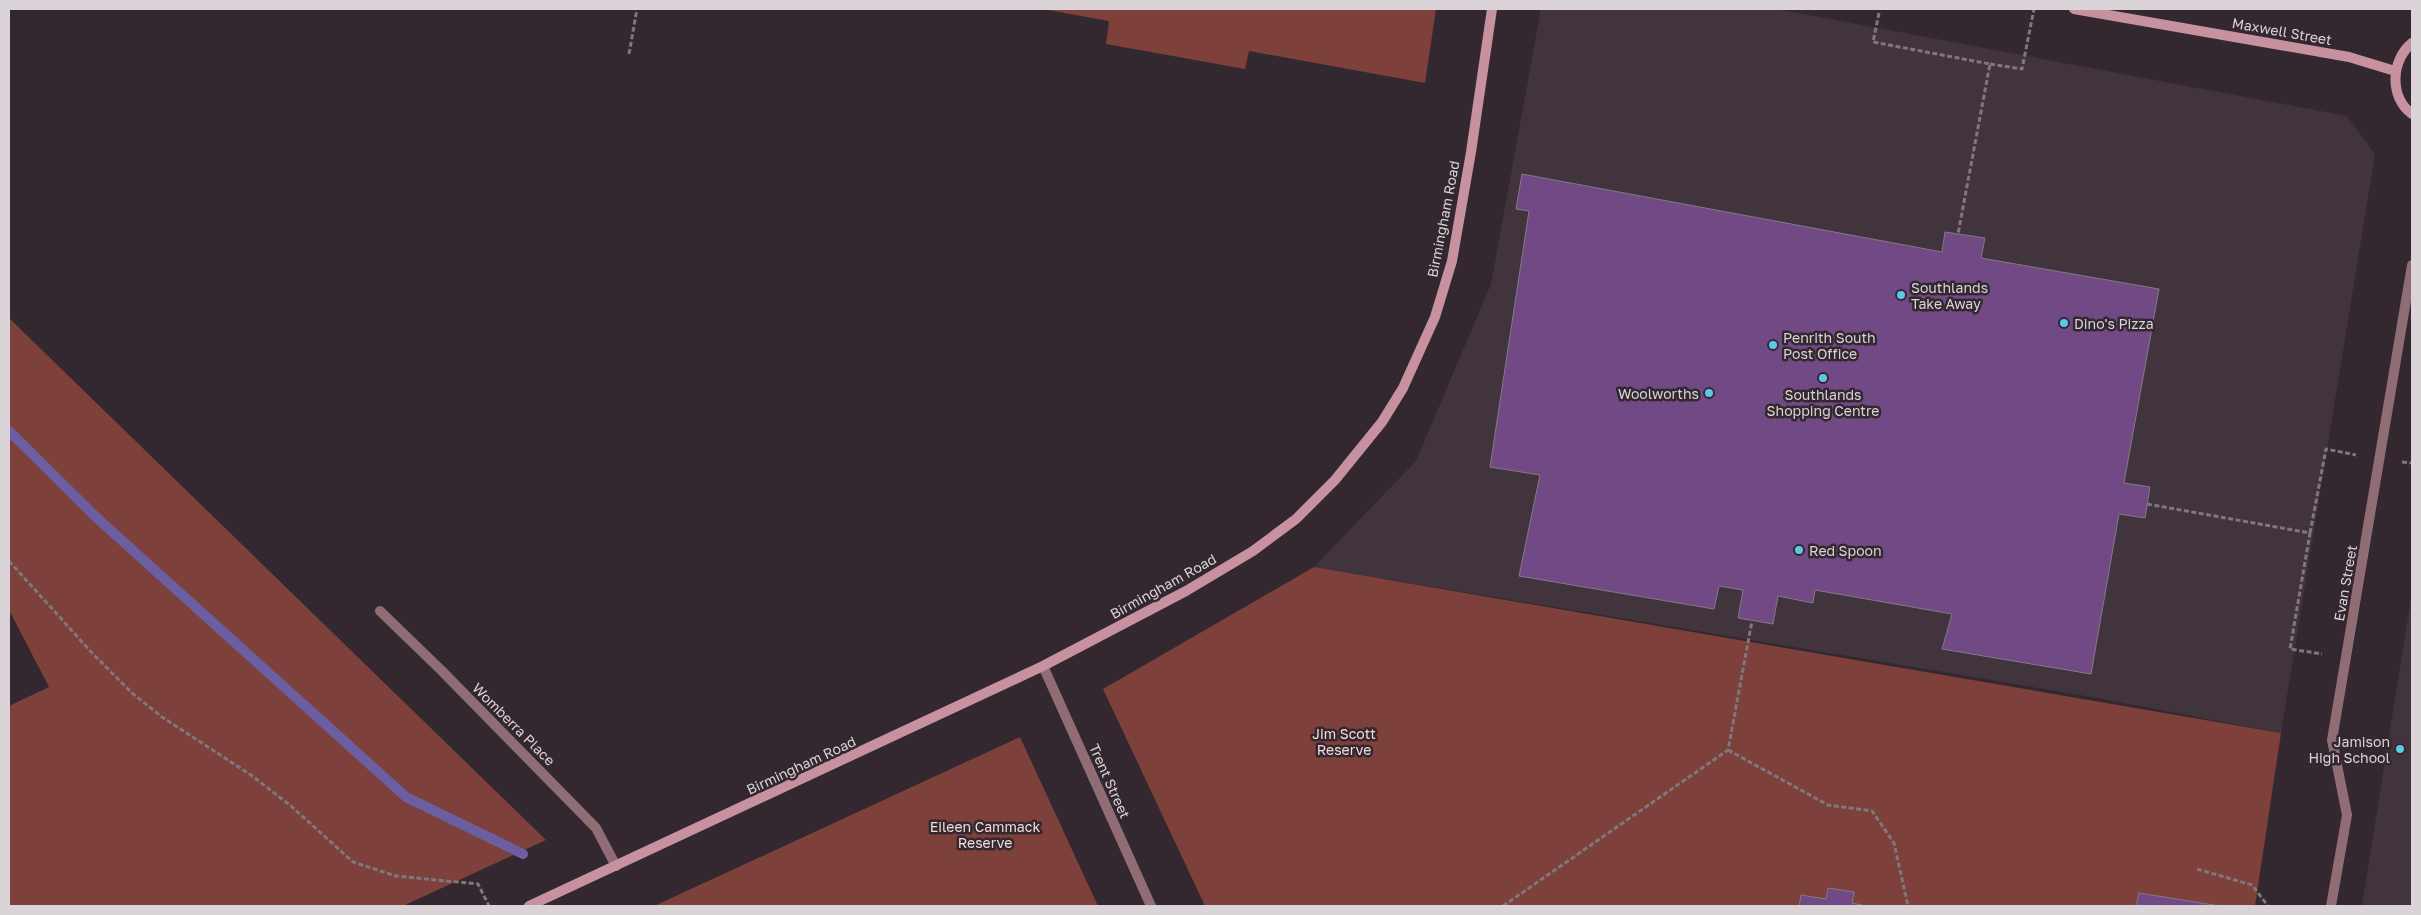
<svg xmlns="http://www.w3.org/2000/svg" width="2421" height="915" font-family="'Golos Text',sans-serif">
  <rect width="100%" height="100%" fill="#33282f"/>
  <path fill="#42343d" d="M1541,9h235l571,107 28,38 -94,579 -189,-36 -778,-130 102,-106 75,-177z
    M2412,592v314h-50z"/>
  <path fill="#7d403a" d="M1042,9h394l-11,74 -176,-32 -4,18 -139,-25 3,-23z
    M9,318l537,522 -143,66h-394v-200l40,-19 -40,-77z
    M1314,567l967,166 -26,173h-1050l-102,-217z
    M1020,737l78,169h-444z"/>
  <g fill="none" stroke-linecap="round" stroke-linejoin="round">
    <path stroke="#6b5fa1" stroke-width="10" d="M9,431l88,87 309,279 117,57"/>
  </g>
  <path fill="#714984" stroke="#827b86" d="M1522,174l420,78 3,-20 40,6 -4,20 178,31 -35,194 26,4 -5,31 -26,-4 -28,160 -149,-25 10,-35 -137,-24 -2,13 -35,-7 -5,28 -35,-6 5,-28 -24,-4 -5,23 -195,-33 21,-101 -50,-8 39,-256 -13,-2z
    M1828,888l26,4 -2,11 14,3h-67l2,-11 25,4z
    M2139,893l81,13h-84z"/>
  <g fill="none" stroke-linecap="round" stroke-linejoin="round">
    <path stroke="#80777d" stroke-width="3" stroke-dasharray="5 2.5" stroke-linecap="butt" d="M1879,13l-6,29 117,22 -32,170
      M629,54l8,-45
      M1990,64l32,5 12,-60
      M2402,462l10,1
      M2147,504l163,29 -20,116 32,5
      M2310,533l16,-84 30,6
      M9,561l84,93 39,39 30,24 89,58 40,31 62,56 43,14 82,8 11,22
      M1728,750l100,55 44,6 22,32 14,63
      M2197,869l55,16 16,21
      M1503,906l225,-156 24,-129"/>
    <path stroke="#906d75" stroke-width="10" d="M380,611l61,59 155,158 20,38
      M1043,666l108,240
      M2331,906l16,-91 -15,-75 80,-475"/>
    <path stroke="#c8919f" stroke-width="10" d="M2074,9l275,48 46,14
      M2412,43c-21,17 -23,54 0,71
      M529,906l514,-240 143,-75 67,-40 43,-32 39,-39 47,-58 21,-34 32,-71 17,-56 19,-109 21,-143"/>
  </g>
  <g fill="#5bc8e6" stroke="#33282f" stroke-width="2">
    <circle cx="1901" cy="295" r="5"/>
    <circle cx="2064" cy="323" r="5"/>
    <circle cx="1773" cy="345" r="5"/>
    <circle cx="1823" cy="378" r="5"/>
    <circle cx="1709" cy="393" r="5"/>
    <circle cx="1799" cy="550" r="5"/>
    <circle cx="2400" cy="749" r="5"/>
  </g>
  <g text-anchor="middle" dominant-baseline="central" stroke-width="5" stroke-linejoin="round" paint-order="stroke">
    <g font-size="14" fill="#dad3d8" stroke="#33282f">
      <text transform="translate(2282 31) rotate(10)">Maxwell Street</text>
      <text transform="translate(1443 219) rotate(-79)">Birmingham Road</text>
      <text transform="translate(2345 583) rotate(-80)">Evan Street</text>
      <text transform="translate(1163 586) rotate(-29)">Birmingham Road</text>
      <text transform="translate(514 724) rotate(45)">Womberra Place</text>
      <text transform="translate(801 765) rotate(-25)">Birmingham Road</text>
      <text transform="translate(1110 781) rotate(66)">Trent Street</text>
    </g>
    <g font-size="14" fill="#dad3d8" stroke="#33282f" text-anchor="start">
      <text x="1911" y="287">Southlands<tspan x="1911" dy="16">Take Away</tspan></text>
      <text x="2074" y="323">Dino's Pizza</text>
      <text x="1783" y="337">Penrith South<tspan x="1783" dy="16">Post Office</tspan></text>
      <text x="1699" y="393" text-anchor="end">Woolworths</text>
      <text x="1823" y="394" text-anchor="middle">Southlands<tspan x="1823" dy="16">Shopping Centre</tspan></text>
      <text x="1809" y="550">Red Spoon</text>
      <text x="2390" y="741" text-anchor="end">Jamison<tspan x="2390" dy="16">High School</tspan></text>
    </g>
    <g font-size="14" fill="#f2dad7" stroke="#33282f">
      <text x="1344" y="733">Jim Scott<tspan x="1344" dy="16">Reserve</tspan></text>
      <text x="985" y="826">Eileen Cammack<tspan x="985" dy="16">Reserve</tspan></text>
    </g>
  </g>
  <rect width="2421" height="915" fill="none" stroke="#dad3d8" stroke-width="20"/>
</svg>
